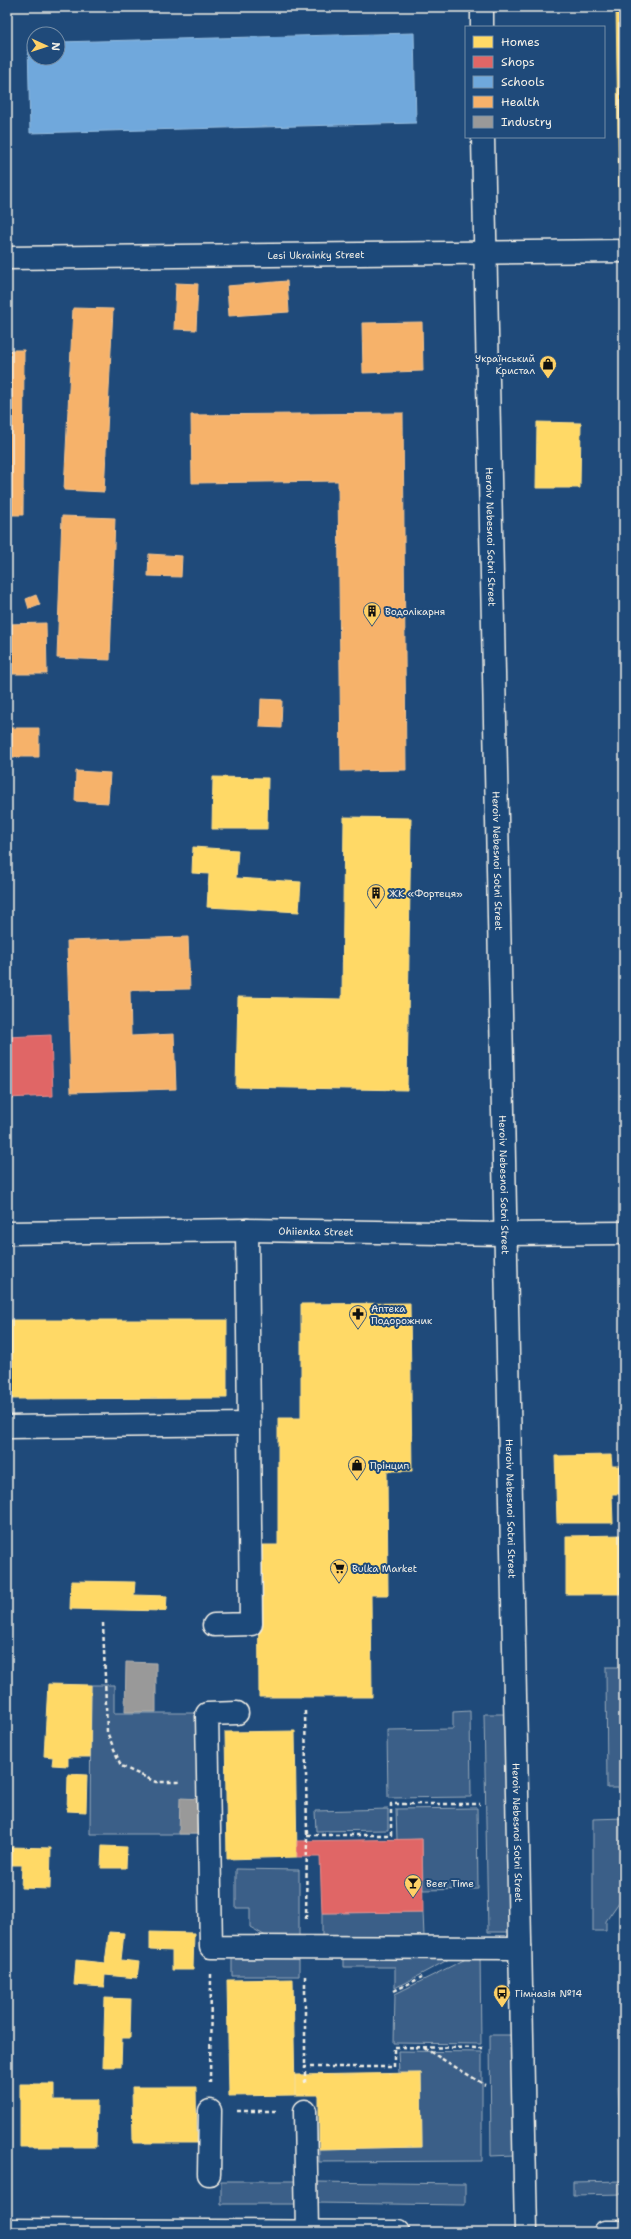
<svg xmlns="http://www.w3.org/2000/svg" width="631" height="2239" font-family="'Shantell Sans',sans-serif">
  <rect width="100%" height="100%" fill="#1f4a7a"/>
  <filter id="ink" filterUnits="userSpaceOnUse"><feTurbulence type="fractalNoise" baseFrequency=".025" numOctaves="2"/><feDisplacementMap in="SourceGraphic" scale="8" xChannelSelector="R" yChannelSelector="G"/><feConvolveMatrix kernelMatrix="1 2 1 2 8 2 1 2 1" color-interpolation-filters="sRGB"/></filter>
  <g filter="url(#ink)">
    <path fill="#3a5f88" stroke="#97a8b8" d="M606,1667h18v121h-17z
      M91,1685h23v28h85l-1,121h-108z
      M470,1711l1,86 -83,1 -1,-68 66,-1v-17z
      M484,1714h25l3,218h-24z
      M477,1808l1,81 -55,1 -1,-51 -25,1 -1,-31z
      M388,1809v21l-72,1 -1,-20z
      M624,1818v77l-18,26v10h-13v-112z
      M236,1869l63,1v69h-28l-21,-12v-19h-14z
      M423,1912l1,24 -102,1v-24z
      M624,1912v30h-4v-24z
      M343,1949h125l-73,39v-21h-52z
      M480,1952l1,92 -87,-1 1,-49z
      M299,1955v21h-67v-20z
      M490,2035h23l1,120 -23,1z
      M398,2051l84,1v109l-163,1v-13l103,-2 -1,-74h-22z
      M618,2087h6v26l-5,1z
      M221,2181h80v23h-80z
      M624,2181v13l-51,1v-13z
      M316,2182l149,2v21l-149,-2z"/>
    <path fill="#ffd966" stroke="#fce08d" d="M616,7h8v193h-5z
      M537,422l44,1 -1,65h-44z
      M213,777l55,1 -1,51h-55z
      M344,817l67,1 -4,272 -171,-3 2,-90 104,2z
      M193,847l45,3 -2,28 65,4 -2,30 -92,-5 2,-33 -17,-1z
      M410,1303l2,168h-25l1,124h-17l1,102h-113l-1,-152h20v-127h23v-114z
      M7,1320h220v78l-220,1z
      M611,1455l1,11h12v28h-12l1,29h-56l-2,-67z
      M624,1535v59h-58v-58z
      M71,1581l64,1 -1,13 33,1 -1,15 -96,-2z
      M48,1684l43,1 -1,72h-22v9l-16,-1 1,-8 -9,-1z
      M295,1731l2,126 -70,2 -2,-127z
      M68,1774l19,1 -1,37 -19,-1z
      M102,1846l25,1 -1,21h-25z
      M10,1847l41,1 -1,41 -29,-1 1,-23h-12z
      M109,1932l15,1 -3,27 18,2 -2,16 -32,-3 -1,12 -30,-2 2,-25 29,3z
      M150,1932l44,1 -1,37h-21v-19l-22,-1z
      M293,1979l2,116 -66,1 -2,-116z
      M105,1998l26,1 -1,39h-8l-1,29h-18z
      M421,2073l1,74 -103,2v-54h-24v-20z
      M20,2084h34v16h43l-1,47h-76z
      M132,2087h64l1,56h-64z"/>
    <path fill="#e06666" stroke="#e6908d" d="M51,1035l2,61 -46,2v-61z
      M422,1839l1,73 -101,1 -2,-56h-23v-16z"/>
    <path fill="#6fa8dc" stroke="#97bee0" d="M414,33l2,90 -386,10 -2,-90h6v15h24v-16z"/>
    <path fill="#f6b26b" stroke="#f5c590" d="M287,281l2,31 -60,4 -2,-30z
      M176,283l22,1 -2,46 -22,-1z
      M73,308l40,1 -9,183 -40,-2z
      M422,322l1,49 -60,2 -1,-50z
      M7,350h17l-1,165h-16z
      M403,413l3,357 -65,1 -3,-290 -146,2 -1,-68z
      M62,516l53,2 -5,142 -53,-2z
      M149,554l33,2 -1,21 -33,-1z
      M36,595l4,10 -11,4 -3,-10z
      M46,623l1,51h-40v-50z
      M261,699l21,1 -1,28 -21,-1z
      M7,728h32v29h-32z
      M76,771l34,2 -2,30 -33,-2z
      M188,937l2,52 -60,1 1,46 43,-2 2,55 -105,3 -4,-151z"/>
    <path fill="#999" stroke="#b4b3b1" d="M126,1662l30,1v49h-31z
      M180,1798l23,1v35h-24z"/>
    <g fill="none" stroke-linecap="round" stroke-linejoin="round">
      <g stroke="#f4f1e8" stroke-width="25">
        <g id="minor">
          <path d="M482,7v20"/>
          <path id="s1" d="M483,137l43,2095"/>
          <path id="s2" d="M7,258l617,-7"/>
          <path id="s3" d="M7,1233l240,-3 257,4 120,-1"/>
          <path d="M7,1427l241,-3"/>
          <path d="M214,1625l37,-1 -4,-394"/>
          <path d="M237,1713l-30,1 4,233 309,1"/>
          <path d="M305,2111l2,121"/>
          <path d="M209,2174l1,-63"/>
          <path d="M7,2230l391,2"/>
          <path d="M605,2232h19"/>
        </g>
      </g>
      <path stroke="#f4f1e8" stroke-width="2.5" stroke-dasharray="4 3" stroke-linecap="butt" d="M103,1623l4,109 14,34 35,16h25
        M305,1711l2,124
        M306,1919l1,-84h84v-31h89
        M305,1976v91
        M394,1991l28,-14
        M424,2048l61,37
        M210,2083l1,-109
        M305,2083v-16h89v-20l91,1
        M237,2111h39"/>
      <use href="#minor" stroke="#1f4a7a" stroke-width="22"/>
    </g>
  </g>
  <defs>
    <g id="shop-pin" transform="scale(0.9)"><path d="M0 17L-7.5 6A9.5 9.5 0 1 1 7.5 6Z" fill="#ffd166" stroke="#1f4a7a"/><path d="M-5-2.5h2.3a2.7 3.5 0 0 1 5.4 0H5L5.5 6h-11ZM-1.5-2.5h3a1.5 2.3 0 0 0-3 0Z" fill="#111"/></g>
    <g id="building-pin" transform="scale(0.9)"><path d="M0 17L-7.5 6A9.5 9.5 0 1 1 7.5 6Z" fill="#ffd166" stroke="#1f4a7a"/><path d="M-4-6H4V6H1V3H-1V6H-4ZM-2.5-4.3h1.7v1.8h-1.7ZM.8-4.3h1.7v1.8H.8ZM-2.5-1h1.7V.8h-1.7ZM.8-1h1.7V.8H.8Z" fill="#111"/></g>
    <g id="pharmacy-pin" transform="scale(0.9)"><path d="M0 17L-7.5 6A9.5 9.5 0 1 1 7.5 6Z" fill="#ffd166" stroke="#1f4a7a"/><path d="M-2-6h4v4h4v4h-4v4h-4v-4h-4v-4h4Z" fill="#111"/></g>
    <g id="supermarket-pin" transform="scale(0.9)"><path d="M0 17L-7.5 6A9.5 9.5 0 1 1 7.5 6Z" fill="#ffd166" stroke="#1f4a7a"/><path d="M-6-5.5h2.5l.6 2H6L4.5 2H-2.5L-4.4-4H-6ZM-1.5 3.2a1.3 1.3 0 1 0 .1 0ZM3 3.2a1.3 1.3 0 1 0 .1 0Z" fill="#111"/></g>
    <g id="bar-pin" transform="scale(0.9)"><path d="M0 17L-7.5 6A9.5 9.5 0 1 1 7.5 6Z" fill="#ffd166" stroke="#1f4a7a"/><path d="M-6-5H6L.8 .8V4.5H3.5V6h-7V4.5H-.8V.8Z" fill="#111"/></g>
    <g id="bus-pin" transform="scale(0.9)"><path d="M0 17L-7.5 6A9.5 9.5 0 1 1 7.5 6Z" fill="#ffd166" stroke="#1f4a7a"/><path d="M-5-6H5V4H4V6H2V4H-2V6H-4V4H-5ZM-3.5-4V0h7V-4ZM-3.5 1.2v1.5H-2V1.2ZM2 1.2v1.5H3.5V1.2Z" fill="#111"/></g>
  </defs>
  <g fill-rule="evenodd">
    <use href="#shop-pin" x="548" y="364"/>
    <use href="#building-pin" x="372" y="611"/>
    <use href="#building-pin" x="376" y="893"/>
    <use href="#pharmacy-pin" x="358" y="1314"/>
    <use href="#shop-pin" x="357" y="1465"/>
    <use href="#supermarket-pin" x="339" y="1568"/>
    <use href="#bar-pin" x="413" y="1883"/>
    <use href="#bus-pin" x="502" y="1993"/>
  </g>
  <g text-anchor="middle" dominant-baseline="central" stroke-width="4" stroke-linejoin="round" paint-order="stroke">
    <g font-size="10" fill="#f4f1e8" stroke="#1f4a7a">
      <text stroke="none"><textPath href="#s2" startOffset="309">Lesi Ukrainky Street</textPath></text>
      <text stroke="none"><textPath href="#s1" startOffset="400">Heroiv Nebesnoi Sotni Street</textPath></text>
      <text stroke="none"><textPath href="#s1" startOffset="724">Heroiv Nebesnoi Sotni Street</textPath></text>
      <text stroke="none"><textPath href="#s1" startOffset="1048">Heroiv Nebesnoi Sotni Street</textPath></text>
      <text stroke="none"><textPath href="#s3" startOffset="309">Ohiienka Street</textPath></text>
      <text stroke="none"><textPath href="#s1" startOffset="1372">Heroiv Nebesnoi Sotni Street</textPath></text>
      <text stroke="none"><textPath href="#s1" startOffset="1696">Heroiv Nebesnoi Sotni Street</textPath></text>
    </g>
    <g font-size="10" fill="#f4f1e8" stroke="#1f4a7a" text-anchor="start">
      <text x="535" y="358" text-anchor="end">Український<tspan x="535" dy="12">Кристал</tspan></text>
      <text x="385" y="611">Водолікарня</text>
      <text x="389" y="893">ЖК «Фортеця»</text>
      <text x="371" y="1308">Аптека<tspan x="371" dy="12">Подорожник</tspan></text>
      <text x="370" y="1465">Прінцип</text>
      <text x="352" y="1568">Bulka Market</text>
      <text x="426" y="1883">Beer Time</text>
      <text x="515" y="1993">Гімназія №14</text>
    </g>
  </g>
  <rect width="631" height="2239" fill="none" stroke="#1f4a7a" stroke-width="24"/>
  <rect x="12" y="12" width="607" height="2215" fill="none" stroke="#f4f1e8" stroke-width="1.5" filter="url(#ink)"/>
  <rect x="465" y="26" width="140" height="112" fill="#1f4a7a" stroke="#748da6"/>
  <rect x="473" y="36" width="20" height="12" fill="#ffd966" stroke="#748da6"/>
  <text x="501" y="46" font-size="12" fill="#f4f1e8">Homes</text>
  <rect x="473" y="56" width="20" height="12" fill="#e06666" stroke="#748da6"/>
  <text x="501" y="66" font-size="12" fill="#f4f1e8">Shops</text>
  <rect x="473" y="76" width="20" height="12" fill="#6fa8dc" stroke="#748da6"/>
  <text x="501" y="86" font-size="12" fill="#f4f1e8">Schools</text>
  <rect x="473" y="96" width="20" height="12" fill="#f6b26b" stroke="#748da6"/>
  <text x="501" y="106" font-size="12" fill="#f4f1e8">Health</text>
  <rect x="473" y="116" width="20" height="12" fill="#999999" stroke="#748da6"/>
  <text x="501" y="126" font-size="12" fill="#f4f1e8">Industry</text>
  <g transform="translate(46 46) rotate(93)"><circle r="19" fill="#1f4a7a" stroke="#748da6"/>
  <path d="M0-3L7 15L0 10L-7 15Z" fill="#ffd166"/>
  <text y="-6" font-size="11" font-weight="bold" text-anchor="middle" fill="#f4f1e8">N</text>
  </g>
</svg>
